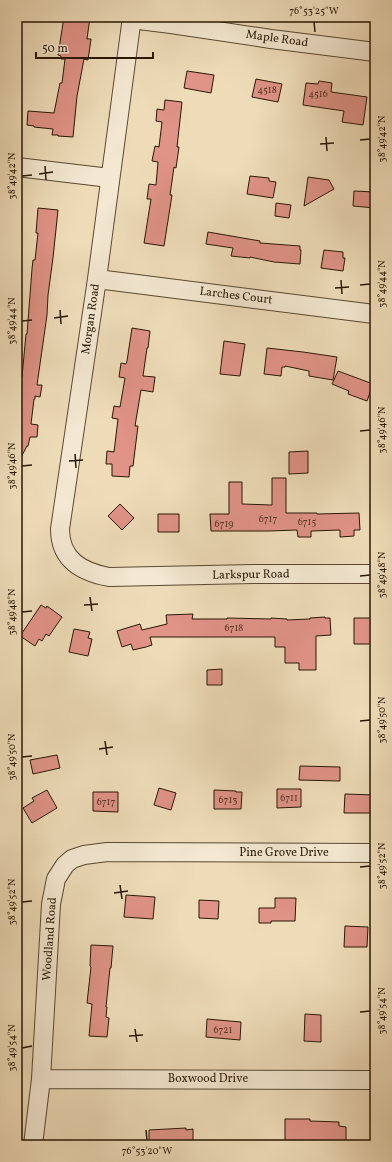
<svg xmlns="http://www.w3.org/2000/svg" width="392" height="1162" font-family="Vollkorn,serif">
  <rect width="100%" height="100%" fill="#eedcb9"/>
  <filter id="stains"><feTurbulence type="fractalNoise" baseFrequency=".005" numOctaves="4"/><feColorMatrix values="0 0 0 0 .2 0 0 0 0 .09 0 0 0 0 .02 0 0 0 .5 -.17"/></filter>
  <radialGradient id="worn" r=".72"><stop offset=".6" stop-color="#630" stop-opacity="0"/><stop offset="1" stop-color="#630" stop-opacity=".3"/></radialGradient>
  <path fill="#e09387" stroke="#281702" d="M64,17h26l-3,22h4l-3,21 -4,-1 -7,37 -4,41 -15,-1v-1h-6l1,-6 -19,-2v-1l-7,-1 1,-14 26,2 6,-30h2l3,-24h-4v-3l-3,-1z
    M187,71l27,4 -3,18 -27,-5z
    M256,79l26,5 -4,18 -26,-5z
    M319,81l13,2 -1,9 36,5 -4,28 -21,-3 2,-11 -41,-6 3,-22 12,1z
    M165,100l17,2 -5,45h2l-3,21 -2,-1 -4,28h2l-8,51 -20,-3 7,-44h-4l2,-15 7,1 2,-23 -6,-1 3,-15 4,1 3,-25 -6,-1 1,-12 7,1z
    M250,176l19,2v3l7,1 -3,16 -26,-4z
    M308,177l21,3 5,9 -30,17z
    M354,191l21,1v16l-22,-2z
    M276,203l15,2 -2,13 -14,-2z
    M38,208l20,2 -5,48 -5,37 -1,20 -10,70h5l-2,12 -5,-1v3h-1l-3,25 7,1 -1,12h-7l-2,9h-1l-10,19v-81l1,-8 4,1 4,-43h1l5,-65 1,-9h2l3,-27h-2z
    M208,232l52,9v2l40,3v4h1l-1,14 -26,-2 -24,-5v1l-19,-2 2,-8 -27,-4z
    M324,250l19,2v6h2l-2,13 -22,-3z
    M132,328l18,3 -2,17h-1l-4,28 12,1 -2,15 -12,-2 -6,36h3l-5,40h-3l-1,11 -17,-1v-12h-6l1,-13 7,1 4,-33 -6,-1 2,-12 6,1 5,-29 -6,-1 2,-14 5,1 1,-3z
    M224,341l21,3 -5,32 -20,-2z
    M267,348l36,4 34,5 -4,23 -24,-4v-5l-24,-5v1h-3l-1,9 -17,-2z
    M338,371l35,13 -6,17 -19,-7 1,-3 -17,-7z
    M308,451v22l-19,1v-22z
    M272,478h14v35h31v1l42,-1 1,17h-6v6l-14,1v-7l-29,1v6h-13l-1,-7 -28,1h-58l-1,-17h19v-32h13v22l30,1z
    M120,504l14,14 -12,12 -14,-14z
    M158,514h21v18h-21z
    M41,605l5,3 1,-2 15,11 -13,19 -3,-2 -4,7 -3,-2 -4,7 -15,-10z
    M193,614l-1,5h35v-1l44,1v-1l16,1v1l23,-1v-1l15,-1v1h5l1,17 -15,1v34h-17v-7h-14v-16h-10v-10h-125l2,8 -6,2 -13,3 -2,-6 -9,3 -5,-16 23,-7 2,6 25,-6 -1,-9z
    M354,618h21v26h-21z
    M74,629l16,3 -2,6 4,1 -4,17 -19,-4z
    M222,669v16h-15v-15z
    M57,755l3,13 -27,6 -3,-14z
    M300,766l40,1v14l-41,-1z
    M159,788l17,5 -5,17 -17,-5z
    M277,789h24v18l-24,1z
    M47,790l10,18 -25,15 -9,-15 11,-7 -2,-3z
    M214,790l22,1v1h6l-1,17h-27z
    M93,792h25v20l-25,-1z
    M345,794l30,1v18h-31z
    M126,895l29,2 -2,22 -29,-2z
    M275,898h21l-1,23h-24v2h-12v-15h16z
    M199,900l20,1 -1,18 -19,-1z
    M345,926l23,1 -1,20h-23z
    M91,945l22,1 -2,22h-1l-4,39h1l-1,10 3,1 -2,19 -18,-1 3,-32 -5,-1 4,-36 -1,-1z
    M305,1014l16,1v27l-17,-1z
    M207,1019l34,3 -1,18 -34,-3z
    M285,1119h25v2l29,1v4l7,1v17l-35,-1v2h-26z
    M186,1128v2l7,-1v16h-44v-15z"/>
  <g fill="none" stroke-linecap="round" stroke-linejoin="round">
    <g stroke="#5a4830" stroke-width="20">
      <path id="minor" d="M132,17l-35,262 -37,250c0,31 22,43 49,48l144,-3h122
        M131,19l40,5 100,15 104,13
        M17,167l93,11
        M97,279l277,35
        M41,1079l334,1
        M33,1145l8,-66 10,-175 5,-25 9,-14 7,-6 12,-4 23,-3 268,1"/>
    </g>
    <use href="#minor" stroke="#f4e8d2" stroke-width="18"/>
  </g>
  <path fill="none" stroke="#281702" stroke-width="1.5" d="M314,22l1,10M326,137l1,14M360,140l10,-1M320,144l14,-1M45,166l1,14M39,174l14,-2M22,176l10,-1M341,280l1,14M360,285l10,-1M335,288l14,-1M60,310l1,14M54,318l14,-2M22,321l10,-1M360,431l10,-1M75,454l1,14M69,461l14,-1M22,466l10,-1M360,576l10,-1M90,597l2,14M84,605l14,-1M22,612l10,-1M360,721l10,-1M105,741l2,14M99,749l14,-2M22,757l10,-1M360,867l10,-1M120,885l2,14M114,893l14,-2M22,902l10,-1M360,1012l10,-1M135,1029l2,13M129,1036l14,-1M22,1048l10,-2M146,1130l1,10"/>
  <g text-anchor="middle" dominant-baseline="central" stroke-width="4" stroke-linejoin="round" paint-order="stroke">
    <g font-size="10" fill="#563623">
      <text x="267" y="90">4518</text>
      <text x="318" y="94">4516</text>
      <text x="268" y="519">6717</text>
      <text x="307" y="522">6715</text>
      <text x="224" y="524">6719</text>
      <text x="234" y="628">6718</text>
      <text x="289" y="798">6711</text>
      <text x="228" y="800">6713</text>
      <text x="106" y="802">6717</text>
      <text x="223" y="1030">6721</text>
    </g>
    <g font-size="12" fill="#281702" stroke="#f4e8d2">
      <text transform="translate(277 39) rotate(8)">Maple Road</text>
      <text transform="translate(236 296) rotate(7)">Larches Court</text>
      <text transform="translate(91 319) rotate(-82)">Morgan Road</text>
      <text transform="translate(251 575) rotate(-1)">Larkspur Road</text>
      <text x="284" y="853">Pine Grove Drive</text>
      <text transform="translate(50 939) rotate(-86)">Woodland Road</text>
      <text x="208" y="1079">Boxwood Drive</text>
    </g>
  </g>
  <rect width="392" height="1162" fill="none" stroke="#eedcb9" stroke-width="44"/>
  <path d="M36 52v6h117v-6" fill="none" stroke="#281702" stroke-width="2"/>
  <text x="42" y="52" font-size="12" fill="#281702" stroke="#f4e8d2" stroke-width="3" paint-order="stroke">50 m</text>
  <rect x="22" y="22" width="348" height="1118" fill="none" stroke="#281702" stroke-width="1.5"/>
  <g font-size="10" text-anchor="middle" fill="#281702">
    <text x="314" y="14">76°53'25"W</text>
    <text transform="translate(381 139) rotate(-90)" y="4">38°49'42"N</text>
    <text transform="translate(11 176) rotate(-90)" y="4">38°49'42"N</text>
    <text transform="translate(381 284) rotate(-90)" y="4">38°49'44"N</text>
    <text transform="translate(11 321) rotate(-90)" y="4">38°49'44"N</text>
    <text transform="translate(381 430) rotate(-90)" y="4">38°49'46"N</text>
    <text transform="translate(11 466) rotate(-90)" y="4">38°49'46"N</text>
    <text transform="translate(381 575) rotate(-90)" y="4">38°49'48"N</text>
    <text transform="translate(11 612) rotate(-90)" y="4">38°49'48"N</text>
    <text transform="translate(381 720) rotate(-90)" y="4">38°49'50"N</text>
    <text transform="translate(11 757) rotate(-90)" y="4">38°49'50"N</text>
    <text transform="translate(381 866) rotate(-90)" y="4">38°49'52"N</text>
    <text transform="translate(11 902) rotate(-90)" y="4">38°49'52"N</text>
    <text transform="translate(381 1011) rotate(-90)" y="4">38°49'54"N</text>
    <text transform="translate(11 1048) rotate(-90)" y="4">38°49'54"N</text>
    <text x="147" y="1154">76°53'20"W</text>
  </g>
  <rect width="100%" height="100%" filter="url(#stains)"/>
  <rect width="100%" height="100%" fill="url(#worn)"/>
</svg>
